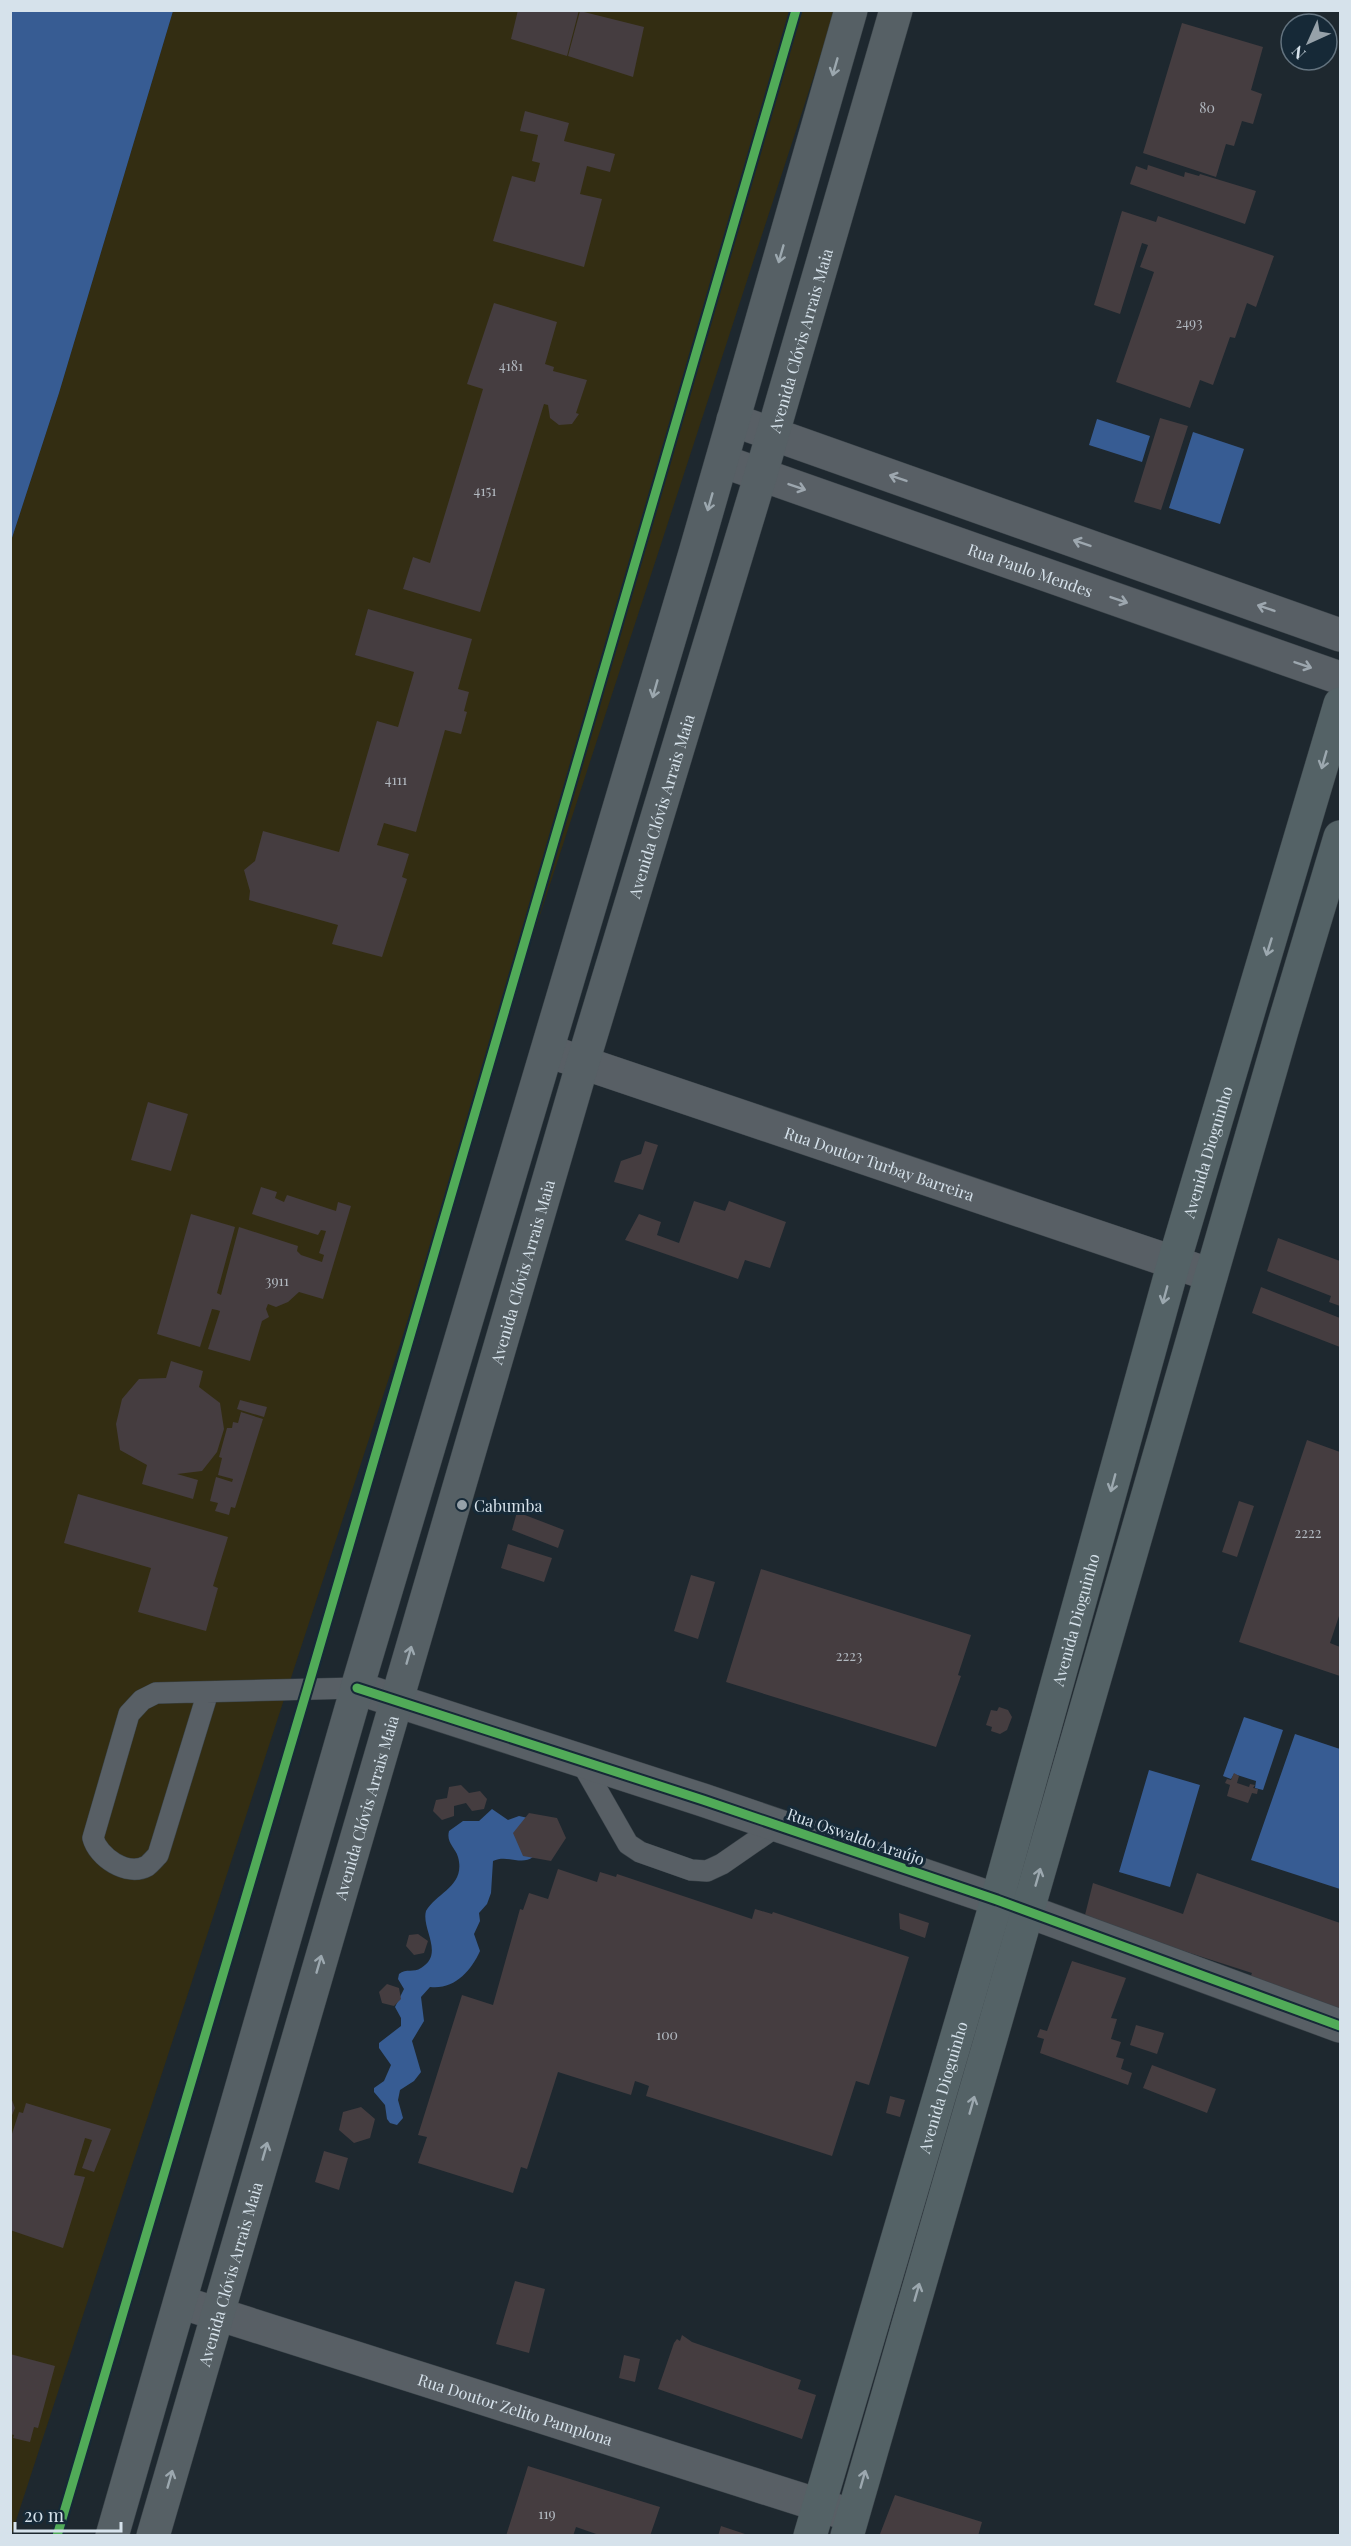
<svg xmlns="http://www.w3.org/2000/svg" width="1351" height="2546" font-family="'Playfair Display',serif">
  <rect width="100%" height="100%" fill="#1e282f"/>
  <path fill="#332d12" d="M173,11h662l-824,2525v-1995l48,-148z"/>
  <path fill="#375c93" d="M11,10l162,1 -114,382 -48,148z
    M1097,419l53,17 -8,26 -53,-17z
    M1193,432l51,17 -24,75 -51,-16z
    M1244,1717l39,13 -20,60 -8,-2 1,-7 -22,-7 -3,5 -8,-3z
    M1295,1734l45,15v140l-89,-29z
    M1149,1770l51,15 -30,102 -51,-15z
    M492,1809l16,11 11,-4 9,2 5,39c-12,9 -26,-3 -40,4l-2,32 -4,11 -8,9 1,8 -6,13 6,17c-9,20 -26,39 -50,36l-9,10 3,24 -12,20 9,31 -7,9 -14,9 -2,10 5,18 -6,7 -7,-2 -3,-4 -2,-14 -11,-13v-4l10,-7 7,-16 -12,-17v-5l22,-17v-8l-6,-11 9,-18 -6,-10 1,-5c7,-6 15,-1 22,-6 24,-14 0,-39 5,-57 11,-19 40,-25 32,-54 -3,-10 -12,-14 -9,-26l14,-10h16z"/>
  <path fill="#453d40" d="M518,10h61l-12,46 -56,-17z
    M580,11l64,16 -11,50 -65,-21z
    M1182,23l81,24 -12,43 11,4 -9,30 -11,-3 -8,25 -8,-2 -10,33 -73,-24z
    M525,111l44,12 -5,18 51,13 -5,18 -23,-6 -7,28 22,5 -18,68 -91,-26 19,-65 23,6 5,-19 -8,-2 6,-26 -18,-4z
    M1148,165l36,12 1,-5 14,4 1,-2 56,17 -11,33 -115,-40 6,-18 11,4z
    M1122,211l34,11 2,-6 116,40 -18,51 -9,-4 -12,35 -5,-1 -17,48 -13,-5 -10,28 -74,-26 38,-110 -14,-5 8,-22 -6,-2 -22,71 -26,-9z
    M494,303l63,19 -12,42 9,3 -1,4 34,9 -11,33 3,1 -7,10 -13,1 -9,-7 -2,-13 -4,-1 -64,208 -77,-23 10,-32 17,6 53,-174 -16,-5z
    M1160,418l28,8 -27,84 -27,-8z
    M368,609l104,30 -14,50 11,3 -5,19 3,1 -6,22 -16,-4 -29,102 -32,-9 -7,22 32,9 -7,23 5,2 -25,78 -50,-13 6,-19 -89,-25 1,-9 -6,-21 11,-9 8,-30 76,21 38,-131 21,6 16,-55 -59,-17z
    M148,1102l40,12 -17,57 -40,-11z
    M645,1141l13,4 -15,45 -29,-8 7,-21 20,-7z
    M261,1187l16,5 -2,6 9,4 3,-7 49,16 2,-9 13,4 -28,93 -24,-7 -11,10 -12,5 -8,-3 -2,5 3,8 -7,4 -12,40 -42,-12 12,-38 -3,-1 -5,-1 -12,38 -43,-13 34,-120 44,13 -18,66 4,2 18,-68 59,19 -1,5 4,4 21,7 2,-7 -5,-2 7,-22 -5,-1 -3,5 -66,-21z
    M694,1201l31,10 4,-10 57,21 -16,46 -25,-8 -7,19 -113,-39 14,-26 22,8 -4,13 22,8z
    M1278,1238l62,23v45l-11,-4 2,-6 -64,-25z
    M1261,1287l79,31v29l-88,-34z
    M171,1361l32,10 -4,16 21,16 4,26 -7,23 -15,19 -25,3 21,6 -5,19 -51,-15 5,-19 -27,-15 -4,-26 6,-25 17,-20 27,-1z
    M240,1400l27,7 -3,10 -27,-8z
    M241,1412l22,7 -28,89 -4,-1 -2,8 -14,-4 3,-8 -8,-2 6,-24 16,5 1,-3 -15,-4 4,-17 -3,-1 8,-29h5l1,-6 5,1z
    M1307,1440l33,12v161l-10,30 10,4v29l-101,-34z
    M78,1494l150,43 -15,49 5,2 -12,43 -68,-19 13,-44 -87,-25z
    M1239,1501l15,5 -17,51 -15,-5z
    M517,1512l47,18 -6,18 -46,-18z
    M508,1544l44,14 -8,24 -43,-14z
    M761,1569l210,66 -13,40 3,1 -25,71 -210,-65z
    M691,1575l24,7 -17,57 -24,-8z
    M999,1707l9,3 4,7 -5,13 -7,4 -9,-3 1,-4 -6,-2 5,-15 6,1z
    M1234,1773l5,3 -2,7 12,4 1,-3 5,1 -2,3 5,1 -1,5 -5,-1 -4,10 -21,-7 3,-11 -5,-2 2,-4 4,1z
    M461,1785l8,8 11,-2 7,8 -3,10 -12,2 -6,-8 -12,3v10l-12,4 -9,-9 3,-11 11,-2 2,-11z
    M529,1813l28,5 9,20 -15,23 -28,-5 -10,-23z
    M558,1869l39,13 3,-10 16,5 1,-3 135,45 3,-10 17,5 1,-2 136,45 -40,128 -13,-4 -24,75 -186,-60 3,-10 -8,-3 -6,-2 -4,14 -73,-23 -31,97 -6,-2 -8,26 -95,-30 9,-26 -9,-2 44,-140 31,10 27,-96 3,1 6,-17 19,6z
    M1197,1873l143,50v90l-90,-35 2,-5 -168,-54 9,-36 90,31z
    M899,1913l30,10 -4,15 -25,-9z
    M418,1934l10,7 -4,12 -10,2 -8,-9 3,-11z
    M1072,1961l54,17 -15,40 6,1 -6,20 10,3 -5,15 8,2 -3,10 11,4 -4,12 -88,-32 4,-14 -7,-2 3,-8 7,2z
    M387,1984l12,4 2,11 -7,7 -12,-3 -3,-11z
    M1136,2025l28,8 -7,21 -27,-9z
    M1152,2065l64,24 -9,24 -64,-25z
    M10,2095l5,13 -5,12z
    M890,2096l15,4 -5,17 -14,-4z
    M26,2103l85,26 -17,43 -12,-4 10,-28 -7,-2 -11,37 11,2 -22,71 -53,-18v-90l9,-28 4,1z
    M361,2107l14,12 -5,19 -16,5 -15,-13 4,-18z
    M324,2151l24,7 -9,32 -24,-8z
    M515,2281l30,8 -16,64 -33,-9z
    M682,2335l10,7 109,38 -3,9 18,6 -14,44 -144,-50 16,-46 3,-4 3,2z
    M10,2354l45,12 -17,62 -4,-1 -4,15 -17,-4 1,-3 -4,-1z
    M624,2355l16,4 -5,23 -16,-4z
    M528,2466l132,41 -10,29h-48l-26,-9 -3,9h-67z
    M895,2495l87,27 -4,14 -98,-2z
    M721,2526l27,9v1h-30z"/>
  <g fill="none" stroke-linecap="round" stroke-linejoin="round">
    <g stroke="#3a4349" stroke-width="22">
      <path id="lane" d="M208,1692l-50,163c-3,3 -7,8 -11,11 -20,11 -49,-9 -54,-28l36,-124 13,-14 14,-7 201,-5
        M580,1760l48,84 12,8 51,18 16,1 15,-7 55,-38"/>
    </g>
    <g stroke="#3a4349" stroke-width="34">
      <g id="street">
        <path d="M733,420l607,215"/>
        <path id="s1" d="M722,461l618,217"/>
        <path id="s2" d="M548,1051l663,224"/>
        <path d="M357,1688l346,112 294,100 343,126"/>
        <path id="s3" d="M180,2302l667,212"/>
      </g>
    </g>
    <g stroke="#3a4349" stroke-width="34">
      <g id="secondary">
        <path d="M112,2536l245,-848 338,-1135 156,-543"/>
        <path id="s4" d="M153,2536l430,-1474 178,-588 135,-464"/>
      </g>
    </g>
    <g stroke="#3a4349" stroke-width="34">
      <g id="primary">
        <path id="s5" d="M810,2536l187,-636 177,-638 166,-558"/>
        <path d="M847,2536l436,-1509 57,-190"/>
      </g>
    </g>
    <use href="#lane" stroke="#585f65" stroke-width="21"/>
    <use href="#street" stroke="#585f65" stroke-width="33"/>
    <use href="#secondary" stroke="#566065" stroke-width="33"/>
    <use href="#primary" stroke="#546266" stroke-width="33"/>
    <g stroke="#162937" stroke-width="13">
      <path id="cycleway" d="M357,1688l346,112 294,100 343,126
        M57,2536l250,-846 489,-1680"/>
    </g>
    <use href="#cycleway" stroke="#51ab58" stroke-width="9"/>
  </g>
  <defs><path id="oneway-shaft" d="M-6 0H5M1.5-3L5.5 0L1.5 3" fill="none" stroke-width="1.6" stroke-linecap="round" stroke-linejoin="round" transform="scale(1.5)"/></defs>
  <g stroke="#9ca8af">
    <use href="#oneway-shaft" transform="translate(835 67) rotate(106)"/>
    <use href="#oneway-shaft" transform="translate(781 254) rotate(106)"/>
    <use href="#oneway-shaft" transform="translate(710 502) rotate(106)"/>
    <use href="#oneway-shaft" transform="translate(655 689) rotate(106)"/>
    <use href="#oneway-shaft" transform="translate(1324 760) rotate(106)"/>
    <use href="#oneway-shaft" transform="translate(1269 947) rotate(107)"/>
    <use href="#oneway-shaft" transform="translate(1165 1295) rotate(105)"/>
    <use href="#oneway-shaft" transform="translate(1113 1483) rotate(105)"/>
    <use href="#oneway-shaft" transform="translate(409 1655) rotate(-74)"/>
    <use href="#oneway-shaft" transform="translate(1038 1877) rotate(-74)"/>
    <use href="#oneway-shaft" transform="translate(319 1964) rotate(-74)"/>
    <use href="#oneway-shaft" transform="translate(972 2105) rotate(-74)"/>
    <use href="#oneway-shaft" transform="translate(265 2151) rotate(-74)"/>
    <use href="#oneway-shaft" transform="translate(917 2292) rotate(-74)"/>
    <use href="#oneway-shaft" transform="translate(170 2479) rotate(-74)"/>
    <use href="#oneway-shaft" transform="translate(863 2479) rotate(-74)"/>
  </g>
  <g stroke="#9da7af">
    <use href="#oneway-shaft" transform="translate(898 478) rotate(-161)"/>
    <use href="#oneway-shaft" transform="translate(797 487) rotate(19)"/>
    <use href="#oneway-shaft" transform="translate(1082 543) rotate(-161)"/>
    <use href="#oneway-shaft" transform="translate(1119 600) rotate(19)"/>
    <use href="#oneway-shaft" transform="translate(1266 608) rotate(-161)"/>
    <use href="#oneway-shaft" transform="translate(1303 665) rotate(19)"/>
  </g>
  <circle fill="#96a1a9" stroke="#162937" stroke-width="2" cx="462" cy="1505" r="6"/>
  <g text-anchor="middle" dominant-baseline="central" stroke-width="6" stroke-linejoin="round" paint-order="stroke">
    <g font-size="14" fill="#b2b9c0">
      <text x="1207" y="107">80</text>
      <text x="1189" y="322">2493</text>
      <text x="511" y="365">4181</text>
      <text x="485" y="490">4151</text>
      <text x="396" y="779">4111</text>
      <text x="277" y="1280">3911</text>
      <text x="1308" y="1532">2222</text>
      <text x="849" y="1655">2223</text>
      <text x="667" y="2034">100</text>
      <text x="547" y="2513">119</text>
    </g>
    <g font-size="16" fill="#d6e2eb" stroke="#162937">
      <text stroke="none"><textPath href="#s4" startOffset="2289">Avenida Clóvis Arrais Maia</textPath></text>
      <text stroke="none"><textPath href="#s1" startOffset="327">Rua Paulo Mendes</textPath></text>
      <text stroke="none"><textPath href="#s4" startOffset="1803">Avenida Clóvis Arrais Maia</textPath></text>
      <text stroke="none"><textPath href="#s5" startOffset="1440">Avenida Dioguinho</textPath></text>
      <text stroke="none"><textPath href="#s2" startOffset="350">Rua Doutor Turbay Barreira</textPath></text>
      <text stroke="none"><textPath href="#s4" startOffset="1317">Avenida Clóvis Arrais Maia</textPath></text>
      <text stroke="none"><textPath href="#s5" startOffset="954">Avenida Dioguinho</textPath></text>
      <text stroke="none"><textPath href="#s4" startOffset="759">Avenida Clóvis Arrais Maia</textPath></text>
      <text transform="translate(856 1836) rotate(19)">Rua Oswaldo Araújo</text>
      <text stroke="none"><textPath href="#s5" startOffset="468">Avenida Dioguinho</textPath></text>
      <text stroke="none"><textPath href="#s4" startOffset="273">Avenida Clóvis Arrais Maia</textPath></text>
      <text stroke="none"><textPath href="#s3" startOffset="352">Rua Doutor Zelito Pamplona</textPath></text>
    </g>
    <g font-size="16" fill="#d6e2eb" stroke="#162937" text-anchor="start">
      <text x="474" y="1505">Cabumba</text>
    </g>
  </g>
  <rect width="1351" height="2546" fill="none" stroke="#d6e2eb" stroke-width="24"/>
  <g transform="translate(1309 42) rotate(225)"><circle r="28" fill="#162937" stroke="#63737f" stroke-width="1.5"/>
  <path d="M0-4.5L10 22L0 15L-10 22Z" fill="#96a1a9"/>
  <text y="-9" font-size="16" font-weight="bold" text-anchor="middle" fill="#d6e2eb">N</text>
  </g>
  <path d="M15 2522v9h106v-9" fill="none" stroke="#d6e2eb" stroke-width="3"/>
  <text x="24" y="2522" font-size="18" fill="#d6e2eb" stroke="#162937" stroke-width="4.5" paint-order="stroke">20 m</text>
</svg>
